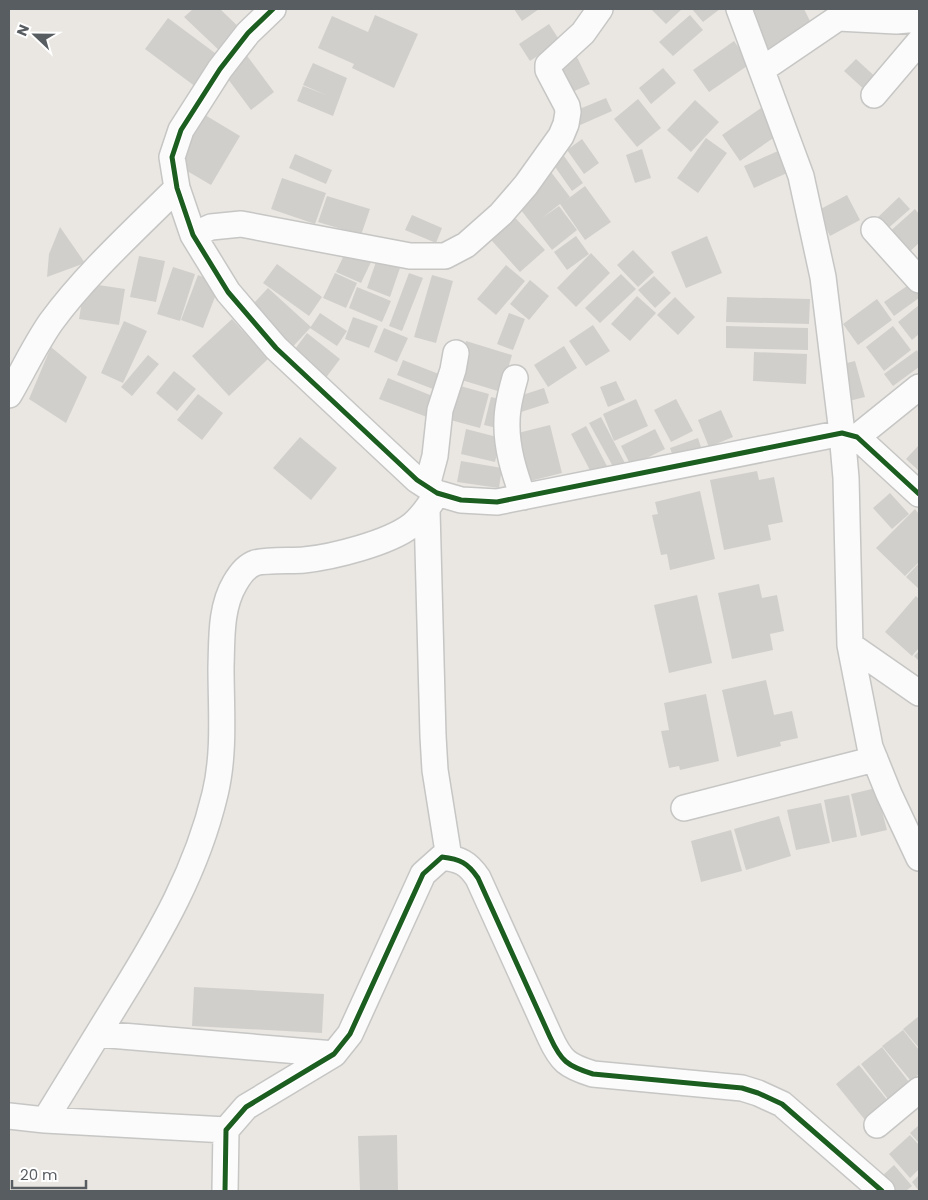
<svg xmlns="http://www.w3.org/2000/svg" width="928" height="1200" font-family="Poppins,sans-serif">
  <rect width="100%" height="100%" fill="#eae7e2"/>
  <path fill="#d1cfcc" d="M193,9h27l24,23 -21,22 -39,-37z
    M514,9h25l-17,12z
    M651,9h31l-16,15z
    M692,9h28l-17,13z
    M743,9h61l10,20 -49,27z
    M375,15l43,19 -24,54 -42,-20 2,-4 -36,-16 14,-32 36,16z
    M690,15l13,15 -30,26 -14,-14z
    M168,18l51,38 -23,31 -51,-38z
    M549,24l11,17 -30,20 -11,-17z
    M734,41l16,23 -41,28 -16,-22z
    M245,53l29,39 -23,18 -29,-39z
    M576,55l14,29 -20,9 -13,-29z
    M856,59l24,22 -12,12 -24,-22z
    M313,63l34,15 -14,38 -36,-15 6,-15 23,9 -23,-10z
    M663,68l13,15 -25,21 -12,-16z
    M606,98l6,13 -34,15 -6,-14z
    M638,99l23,29 -24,19 -23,-28z
    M695,100l24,22 -28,30 -24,-22z
    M764,106l18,26 -42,29 -18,-26z
    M205,115l35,21 -29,49 -34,-20z
    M706,138l21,15 -29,40 -21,-15z
    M582,139l17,24 -15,11 -17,-24z
    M642,149l9,29 -16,5 -9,-28z
    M778,151l9,22 -33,15 -10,-22z
    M295,154l37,16 -6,14 -37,-16z
    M564,156l19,27 -11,8 -19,-27z
    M551,172l19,25 -5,4 20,-15 26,36 -26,18 -25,-36 -18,14 17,-12 18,24 -25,20 -38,-49z
    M282,178l44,15 -11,31 -44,-15z
    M847,195l13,25 -30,16 -13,-25z
    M327,196l43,13 -9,26 -43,-13z
    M899,197l11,12 -25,22 -10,-11z
    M915,209l4,5v29l-13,12 -19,-21z
    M508,210l37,40 -25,22 -36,-40z
    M412,215l30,13 -6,15 -31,-13z
    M60,227l25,36 -38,14 2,-23z
    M576,236l13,18 -22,16 -13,-18z
    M707,236l15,37 -36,15 -15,-36z
    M633,250l21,22 -16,15 -21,-22z
    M346,251l25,11 -10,21 -25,-11z
    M591,253l19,20 -34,34 -19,-19z
    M139,256l26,5 -9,41 -26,-5z
    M378,256l23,9 -11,32 -23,-9z
    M277,264l45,33 -13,19 -46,-33z
    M506,265l19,16 -29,34 -19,-16z
    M173,267l22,7 -15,47 -23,-7z
    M335,273l22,10 -11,25 -23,-10z
    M409,273l14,5 -21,53 -13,-5z
    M621,274l15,15 -36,34 -15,-15z
    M198,275l22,9 -17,44 -22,-8z
    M432,275l21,6 -17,62 -22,-6z
    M654,276l17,17 -16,15 -17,-18z
    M917,279l2,3v16l-25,18 -10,-14z
    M530,280l19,16 -20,24 -19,-16z
    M85,283l40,6 -6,36 -40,-6z
    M357,287l34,14 -9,21 -33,-14z
    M268,288l43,39 -23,25 -20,-19 7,-7 -23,-21z
    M637,296l19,17 -26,28 -19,-17z
    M675,297l20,20 -17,18 -21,-20z
    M727,297l83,2 -1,25 -83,-2z
    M877,299l15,21 -34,25 -15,-21z
    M919,305v29l-7,6 -14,-18z
    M320,313l27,18 -10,15 -27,-18z
    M509,313l16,6 -12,31 -16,-6z
    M353,317l25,9 -9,22 -24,-9z
    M232,319l36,40 -39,37 -37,-40z
    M124,321l23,10 -24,52 -22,-10z
    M593,325l17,26 -24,15 -17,-25z
    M726,326l82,2v22l-82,-2z
    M893,326l18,24 -27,21 -18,-24z
    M384,328l24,10 -11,24 -23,-10z
    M307,333l33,26 -18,24 -33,-26z
    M466,341l46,14 -11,37 -46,-14z
    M564,346l13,22 -29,19 -14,-22z
    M51,347l36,30 -21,46 -37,-24z
    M917,350l2,4v13l-26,19 -9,-12z
    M754,352l53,2 -1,30 -53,-3z
    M148,355l11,9 -27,32 -11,-9z
    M403,360l41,16 -6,15 -41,-16z
    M855,361l10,36 -20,5 -10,-36z
    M174,371l22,18 -19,22 -21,-18z
    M388,378l47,19 -8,20 -48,-18z
    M616,381l9,19 -17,7 -8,-20z
    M453,384l36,10 -9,34 -37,-10z
    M544,388l5,15 -31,10 -5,-15z
    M198,394l25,19 -21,27 -25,-20z
    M491,397l17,4 -7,28 -17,-4z
    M636,399l12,27 -34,15 -11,-27z
    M676,399l17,32 -22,11 -17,-32z
    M721,410l12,27 -24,10 -11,-27z
    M601,417l26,50 -11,5 -27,-49z
    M550,425l12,48 -36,9 -12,-48z
    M586,426l22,42 -15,8 -22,-42z
    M466,429l35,9 -6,24 -34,-8z
    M655,429l10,20 -34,17 -10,-20z
    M300,437l37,31 -26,32 -38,-32z
    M698,438l4,12 -28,9 -4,-11z
    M919,445v26l-13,-12z
    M461,461l41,7 -3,20 -42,-6z
    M757,471l2,9 15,-3 9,45 -15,3 3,15 -47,10 -14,-70z
    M700,491l15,68 -45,11 -3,-16 -6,1 -9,-40 6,-1 -3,-12z
    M890,493l19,21 -17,15 -19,-21z
    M915,509l4,5v48l-14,14 -29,-28z
    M919,563v26l-13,-12z
    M759,584l3,14 15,-3 7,36 -14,3 3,16 -41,9 -14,-66z
    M697,595l15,68 -43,10 -15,-68z
    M916,596l3,3v49l-7,8 -27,-24z
    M919,651v10l-5,-5z
    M766,680l8,35 18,-4 6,27 -18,4 1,4 -44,11 -15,-67z
    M706,694l13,67 -39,9 -1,-4 -10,2 -8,-37 8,-1 -5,-27z
    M876,788l11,42 -26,6 -10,-42z
    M849,795l8,42 -25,5 -8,-42z
    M821,803l9,40 -34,7 -9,-40z
    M779,816l12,40 -45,14 -12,-41z
    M731,830l11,41 -41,11 -10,-41z
    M194,987l130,7 -2,39 -130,-7z
    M919,1016v32l-16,-19z
    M903,1030l16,20v24l-8,7 -29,-35z
    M882,1047l27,35 -21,17 -27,-35z
    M859,1065l29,36 -23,19 -29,-36z
    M919,1125v18l-9,-10z
    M397,1135l1,56h-38l-2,-55z
    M910,1135l9,10v24l-9,9 -21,-24z
    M894,1165l18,21 -6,5h-12l-13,-14z
    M919,1175v16l-7,-9z"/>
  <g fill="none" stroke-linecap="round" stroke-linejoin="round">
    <g stroke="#c6c6c5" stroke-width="28">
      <path id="minor" d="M273,9l-25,24 -28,36 -39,61 -9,27 5,31 16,47 35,57 48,56 141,132 20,13 24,7 36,2 345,-69 15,4 62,57
        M739,9l62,167 22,101 19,156 4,45 4,167 20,102 19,47 30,64
        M763,69l75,-51 58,3 23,-2
        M874,95l45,-53
        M874,230l45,50
        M193,235l18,-8 30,-3 169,32h35l21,-11 35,-31 25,-29 35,-49 5,-12 2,-12 -1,-6 -19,-36v-5l35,-32 17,-24
        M515,378c-4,14 -8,29 -8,43 -1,26 7,51 16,76
        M9,395c14,-24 26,-50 42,-73 36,-49 83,-91 126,-134
        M857,437l62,-50
        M427,486l8,-30 5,-46 13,-40 3,-17
        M427,510l6,226 2,34 14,88
        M850,645l69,48
        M684,808l191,-49
        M98,1034l236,20
        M9,1116l36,4 181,10
        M45,1120c25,-41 50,-81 75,-122 41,-66 77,-128 95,-204 10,-41 6,-85 6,-127 1,-27 -1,-59 14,-84 4,-7 11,-17 20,-20 8,-3 38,-2 49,-3 29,-3 85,-17 108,-35 11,-9 18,-20 25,-32
        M877,1125l42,-35
        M225,1191l1,-61 20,-23 88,-53 16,-20 73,-160 19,-17c18,2 26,6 36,21l72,159c11,24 17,29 43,37l149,14 16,5 24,11 100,87"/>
    </g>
    <use href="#minor" stroke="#fcfbfb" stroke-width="25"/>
    <g stroke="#fff" stroke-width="8">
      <path id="cycleway" d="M273,9l-25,24 -28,36 -39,61 -9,27 5,31 16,47 35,57 48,56 141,132 20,13 24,7 36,2 345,-69 15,4 62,57
        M225,1191l1,-61 20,-23 88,-53 16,-20 73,-160 19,-17c18,2 26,6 36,21l72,159c11,24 17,29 43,37l149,14 16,5 24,11 100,87"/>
    </g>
    <use href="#cycleway" stroke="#1b5e20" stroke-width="5"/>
  </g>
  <rect width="928" height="1200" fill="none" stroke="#585d62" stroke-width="20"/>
  <g transform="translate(35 35) rotate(292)" stroke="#ffffff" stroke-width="4" paint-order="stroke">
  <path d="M0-4L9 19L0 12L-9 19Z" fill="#585d62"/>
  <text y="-8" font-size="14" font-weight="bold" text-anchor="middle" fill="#585d62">N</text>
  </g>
  <path d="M12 1180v8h74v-8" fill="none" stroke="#585d62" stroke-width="2.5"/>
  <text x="20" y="1180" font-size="15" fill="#585d62" stroke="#ffffff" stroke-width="4" paint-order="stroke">20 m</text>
</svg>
